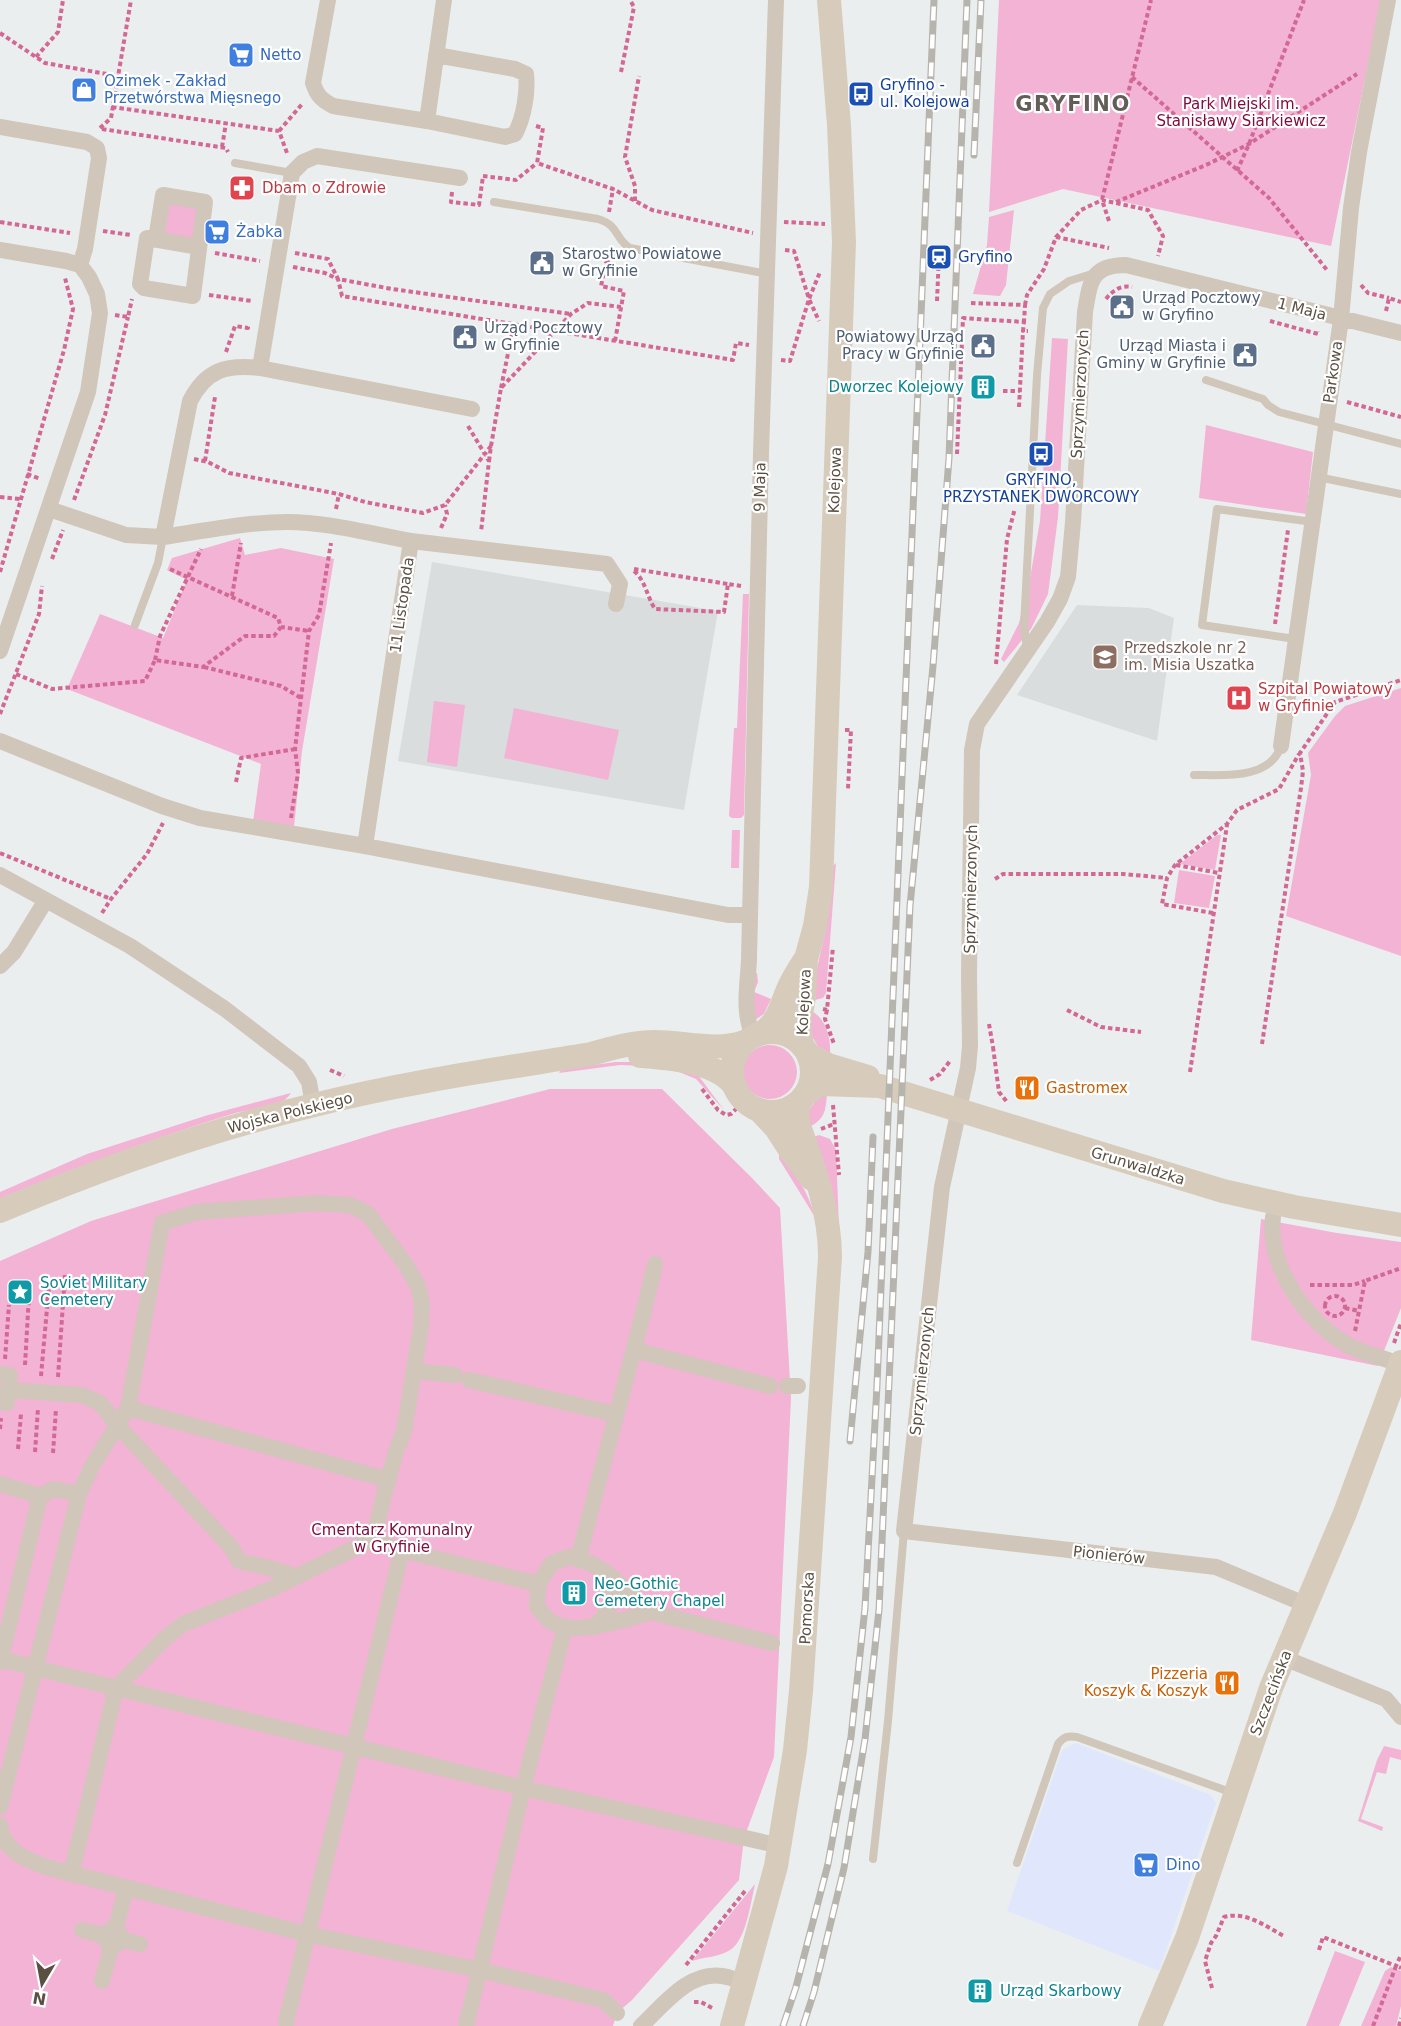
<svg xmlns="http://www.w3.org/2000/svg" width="1401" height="2026" font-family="'DejaVu Sans',sans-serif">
  <rect width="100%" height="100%" fill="#ebeeef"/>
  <path fill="#e0e7fd" d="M1076,1743l135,52 5,8 -57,168 -152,-60 55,-161z"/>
  <path fill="#dadddd" d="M432,562l286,49 -34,199 -286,-49z
    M1077,605l72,3 25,10 -17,123 -140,-46z"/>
  <path fill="#f2b3d5" d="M999,0h382l-50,246 -268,-57 -74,23z
    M166,199l36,5 -6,38 -36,-6z
    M1014,210l-8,75 -6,11 -27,-2 14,-49 2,-28z
    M1052,338l16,1 -10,178 -10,77 -17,35 -27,33 -3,-3 18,-36 10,-39 11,-63z
    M1206,425l107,27 -7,62 -107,-16z
    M240,538l5,17 36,-7 53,11 -32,192 -8,76 -41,-5 8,-58 -194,-75 33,-75 63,24 24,-58 -20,-10 5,-12z
    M743,594h6l-5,221 -3,3h-9l-3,-2 5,-88h3z
    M1401,688v268l-115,-40 25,-141 -3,-22 27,-37 10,-10z
    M434,701l31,4 -8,62 -30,-5z
    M514,708l105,22 -11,50 -104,-22z
    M732,830h8l-1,38h-8z
    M1217,835h4l-6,35 -35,-6z
    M836,863l-10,130 -3,5 -8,2 -5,-1 15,-66 5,-64z
    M1179,870l36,6 -6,32 -35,-5z
    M757,973l1,9 -4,10 17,7 -7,15 -9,6 -3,-46z
    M813,1012c15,9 18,29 17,45l-12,-10 -10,-18z
    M743 1072a27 27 0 1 1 54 0a27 27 0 1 1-54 0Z
    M616,1062h25l57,13 26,35 -28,-31 -17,-7 -35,-6 -24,-1 -61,8 3,-4z
    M550,1089h112l90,89 28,30 11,190 -17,359 -30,81 -5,42 -107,120 -15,13 -4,13h-613v-765l91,-40 301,-92z
    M827,1092c-1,16 -1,26 -16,34l-5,-8c4,-13 10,-18 21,-26z
    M291,1093c-10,17 -41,15 -59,21 -78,24 -155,54 -232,85v-7l87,-38 121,-39z
    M819,1135l11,4 6,11 3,78 -30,-89z
    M779,1154c17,19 29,38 36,63l-36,-58z
    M1261,1219l76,14 64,9v66l-23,58 -127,-26z
    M1384,1746l17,4v10l-11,-3 -4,17 -9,-2 -16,47 22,8 -1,4 -24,-10 19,-61z
    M755,1884c-4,17 -9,57 -25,66 -10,7 -26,7 -38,11z
    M1335,1951l30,11 -26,64h-33z
    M1391,1967l10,4v35l-5,20h-35l24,-55z"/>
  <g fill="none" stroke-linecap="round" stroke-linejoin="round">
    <path stroke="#d36895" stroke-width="4" stroke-dasharray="4.5 3" stroke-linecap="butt" d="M0,33l45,30 73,13
      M36,57l22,-25 5,-32
      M621,72l13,-65 -4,-7
      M1132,77l137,121 58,72
      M112,107l167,24 8,22
      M536,126l7,2 -6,35 76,26 39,21 101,23
      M100,128l11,-10 20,-118
      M102,129l124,19 2,4
      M279,131l24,-28
      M222,147l4,-24
      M1237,171l12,-27 55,-144
      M452,192l-1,10 28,3 4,-29 33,4 21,-17
      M635,201v-15l-10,-29 14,-81
      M1116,202l90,-37 43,-21 108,-70
      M609,212l4,-23
      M1109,221l-7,-21 49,-200
      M0,222l70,11
      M784,222l41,2
      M103,231l28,4
      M1056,237l53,11
      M785,250l9,1 15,48 11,-27
      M215,253l45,8
      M295,253l33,6 10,20 54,10 179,25
      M293,267l32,6 13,6 4,17 42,7 349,57 3,-17 13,2
      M1361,285l7,8 21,5
      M209,295l43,6
      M1106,299c7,-9 15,-14 26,-12
      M937,301l2,-46
      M971,303l54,2 -1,17
      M1025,305l2,-10 17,-26 12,-32 25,-27 21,-10 46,10 15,26 -5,20
      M1386,311l3,-13 12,4
      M115,315l13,2 4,-18
      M1270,321l48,13v-3
      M615,341l9,-50 -23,-5 5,-23 11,-11
      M226,352l9,-26 13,2v-4
      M781,360l9,1 19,-62 10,22
      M501,388l13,-64
      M1003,391h17
      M1347,402l54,15
      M1019,407l4,-76
      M468,426l21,35 -8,71
      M491,446l10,-58 70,-74 17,-11 33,4
      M957,454l6,-136 61,4 -1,9h5
      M194,459l14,3 21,11 110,21 26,8 58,11 22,-8 46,-59 -2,15
      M205,461l10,-64
      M27,474l14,5
      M0,497l20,2
      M74,500l31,-85 23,-98
      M336,509l3,-15
      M441,528l6,-14 -2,-9
      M52,559l11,-29
      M170,569l108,49 3,9 28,4
      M634,569l94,15
      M634,571c12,10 12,24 21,38l69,3 4,-28 13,2
      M0,572l64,-222 9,-41 -8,-31
      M232,596l9,-53
      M1275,624l13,-94
      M155,660l5,-24 41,-87
      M996,664l11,-125 8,-31
      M204,667l77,19 20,12
      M16,674l36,15 93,-8 10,-21 48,7 42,-31h29l7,-9
      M0,714l39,-100 3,-28
      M845,730h6l-3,59
      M236,782l5,-24 54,-9
      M291,818l7,-45 -3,-24 14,-118 10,-16 12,-72
      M0,853l111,46
      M1176,865l43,8
      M995,879l8,-5h120l44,4
      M102,913l9,-14 36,-45 16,-31
      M1213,913l-51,-9 5,-26 8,-13 52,-41 10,-14 42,-21 20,-35
      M823,1009l4,1 6,-63
      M827,1010l-2,9 9,25
      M1067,1010l34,17 40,5
      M989,1024l4,23
      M1262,1044l39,-256 2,-17 -3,-18 35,-51 66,-22
      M993,1047l6,45 8,10
      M330,1070l14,6
      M1190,1072l37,-247
      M930,1080l10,-6 10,-13
      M702,1089l16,21 8,5 5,-1 8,-8
      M833,1105l6,70
      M821,1129l13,-5
      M1310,1285h43l12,-4
      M1325 1306a10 10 0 1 1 20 0a10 10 0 1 1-20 0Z
      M1345,1308l14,3
      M1355,1331l10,-50 36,-13
      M1394,1343l7,-20
      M5,1359l4,-54
      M25,1365l4,-70
      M41,1376l8,-90
      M58,1377l7,-103
      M0,1429l1,-11
      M18,1449l3,-35
      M35,1452l3,-44
      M53,1453l3,-44
      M1319,1950l4,-13 73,29 5,-11
      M686,1965l59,-74
      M1212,1988l-7,-27 6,-18 5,-7 8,-19c22,-6 41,9 60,19
      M694,2002h7l13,7
      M1373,2026l23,-60 5,2
      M1399,2026l2,-8"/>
    <path stroke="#d0c6ba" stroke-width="8" d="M235,163l57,10
      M494,202l104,17c21,6 17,20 32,29l138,26
      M1206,380l57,19 5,6 11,7 122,32
      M1318,477l83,17
      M135,625l23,-62 5,-26
      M1295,639l-93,-14 15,-116 96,13
      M1027,649l-3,-23 13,-251 6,-67 7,-14 19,-13 26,-8
      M1194,775c29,0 76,5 87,-29
      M873,1859l15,-138 16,-190
      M1017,1863l41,-119c6,-8 10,-8 19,-7l156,56"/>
    <path stroke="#d0c6ba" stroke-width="16" d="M328,0l-15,83c4,13 9,17 20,23l94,15 78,16 10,-3c9,-17 13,-42 11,-60l-11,-5 -79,-14
      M427,121l17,-121
      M0,127l87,15 10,6 2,10 -14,91 -5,16
      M156,239l7,-44 42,7 -12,94 -49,-8 -4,-4 7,-46 52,9
      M0,250l66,11 14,4 9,12 8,17 3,19 -12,79 -88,259
      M260,368l32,-195 11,-11 14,-6 143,22
      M49,509l77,26 37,2 27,-136c16,-31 36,-37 70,-33l212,41
      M163,537c41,-6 83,-15 124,-15 41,0 84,12 124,19l-46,305
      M411,541l196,23 13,20 -4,20
      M0,741l162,65 38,12 165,28 363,69h22
      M1281,746l60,-427 10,-111 8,-56 29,-152
      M0,875l130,71 95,63 74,57 10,16 4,23
      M0,966l14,-14 32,-52
      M753,1036c-11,-25 -5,-52 -4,-77l12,-506 15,-453
      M1273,1217c-6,50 34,105 76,129 12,6 26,10 39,14
      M635,1350l135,36
      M414,1371l41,4
      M0,1374l10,1 -3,28 -7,-1
      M469,1380l146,34
      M787,1386h11
      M8,1390l74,5 18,8 17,22 114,122 8,14 31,7 25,8
      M128,1408l261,72
      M0,1484l40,12 14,-7 25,5
      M578,1560c25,-99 54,-197 77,-296
      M1307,1605l-91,-38 -312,-36 38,-344 26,-119 2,-22 -1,-70 3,-226 5,-26 70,-102 13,-23 8,-22 5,-55 12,-210c5,-30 6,-47 41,-47l275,68
      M651,1612c-26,7 -76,26 -101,9 -5,-4 -9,-10 -13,-14l1,-23 14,-21 17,-6 21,6 16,9 45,40 121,31
      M594,1627c22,-23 19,-25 12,-55
      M1284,1658l102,41 15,18
      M0,1659l116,29 -45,186
      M0,1662l40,-166
      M116,1688l407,100 244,55
      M116,1688l49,-50 18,-14 90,-36 90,-44 12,-3 27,9
      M0,1807l79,-313 13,-28 36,-58 34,-185 35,-11 119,-9 34,2 18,9 38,51 12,21 4,18 -1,22 -17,105 -8,20 -11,40 -8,33 -2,17
      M0,1825c3,25 24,34 46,42l261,67 173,36 123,30 14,13
      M116,1927l7,13 -12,8 -9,-13 14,-8 10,-39
      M82,1930l20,5
      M123,1940l17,4
      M102,1981l9,-33
      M286,2022l116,-472 136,34
      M466,2026l57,-238 42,-161
      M641,2026c22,-20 47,-55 81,-50 7,1 15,4 23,6"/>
    <path stroke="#d7ccbb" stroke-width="24" d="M732 1072a40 40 0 1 1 80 0a40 40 0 1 1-80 0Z
      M761,1033c18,-10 20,-29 28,-46 4,-9 10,-18 15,-26
      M802,1045l-3,-20 5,-28 2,-38 9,-33 6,-39 23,-645 -5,-117 -10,-125
      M808,1054l20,11 40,12
      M640,1056c28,2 74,5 93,28
      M806,1094l14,-10 60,2 343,105 71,16 107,18
      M759,1110l17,18 16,25 20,26
      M0,1211c102,-43 206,-80 314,-106 91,-23 185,-36 277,-51 21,-6 42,-12 64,-12 30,0 60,10 89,0
      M732,2026l44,-160 19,-116 6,-59 29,-434c0,-47 -17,-91 -32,-134l-1,-12 3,-10
      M1150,2026l37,-88 84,-250 74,-175 56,-151"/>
    <g stroke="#b7b4ad" stroke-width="7">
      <path id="rail" d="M974,155l7,-155
        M850,1441l18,-189 5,-115
        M783,2026l13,-39 32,-123 23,-127 14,-129 12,-223 57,-1385
        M803,2026l11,-34 30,-124 21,-129 14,-129 31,-704 23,-240 16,-208 18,-458"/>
    </g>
    <use href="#rail" stroke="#fff" stroke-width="4.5" stroke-dasharray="14" stroke-linecap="butt"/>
  </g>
  <defs>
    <g id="supermarket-square" transform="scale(1.35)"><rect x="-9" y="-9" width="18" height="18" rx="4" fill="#3f7fe0" stroke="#fff"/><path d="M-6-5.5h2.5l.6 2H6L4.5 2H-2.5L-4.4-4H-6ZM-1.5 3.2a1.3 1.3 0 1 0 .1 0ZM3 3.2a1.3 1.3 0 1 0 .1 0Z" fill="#fff"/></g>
    <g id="shop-square" transform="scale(1.35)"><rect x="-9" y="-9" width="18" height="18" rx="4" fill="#3f7fe0" stroke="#fff"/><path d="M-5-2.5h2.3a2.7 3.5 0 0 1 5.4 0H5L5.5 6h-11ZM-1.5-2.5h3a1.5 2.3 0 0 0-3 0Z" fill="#fff"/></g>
    <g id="bus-square" transform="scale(1.35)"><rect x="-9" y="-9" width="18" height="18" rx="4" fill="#1a4fb4" stroke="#fff"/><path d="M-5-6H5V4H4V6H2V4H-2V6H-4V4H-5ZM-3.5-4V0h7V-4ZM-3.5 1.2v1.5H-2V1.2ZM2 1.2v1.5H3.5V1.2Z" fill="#fff"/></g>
    <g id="pharmacy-square" transform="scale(1.35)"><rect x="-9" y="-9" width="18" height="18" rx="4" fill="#e0444e" stroke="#fff"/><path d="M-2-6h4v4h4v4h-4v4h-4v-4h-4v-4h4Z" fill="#fff"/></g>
    <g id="station-square" transform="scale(1.35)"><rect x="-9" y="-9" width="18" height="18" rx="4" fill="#1a4fb4" stroke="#fff"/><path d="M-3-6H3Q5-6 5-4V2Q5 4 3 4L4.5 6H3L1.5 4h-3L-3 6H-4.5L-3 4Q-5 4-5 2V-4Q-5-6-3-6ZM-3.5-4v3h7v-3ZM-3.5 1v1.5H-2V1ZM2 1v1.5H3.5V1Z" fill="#fff"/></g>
    <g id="civic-square" transform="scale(1.35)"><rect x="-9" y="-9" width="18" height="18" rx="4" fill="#5c6f8a" stroke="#fff"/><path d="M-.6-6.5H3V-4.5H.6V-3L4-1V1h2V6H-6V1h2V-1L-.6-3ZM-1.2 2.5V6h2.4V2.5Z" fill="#fff"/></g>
    <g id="building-square" transform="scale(1.35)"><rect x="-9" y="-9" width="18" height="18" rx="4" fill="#0f9aa8" stroke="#fff"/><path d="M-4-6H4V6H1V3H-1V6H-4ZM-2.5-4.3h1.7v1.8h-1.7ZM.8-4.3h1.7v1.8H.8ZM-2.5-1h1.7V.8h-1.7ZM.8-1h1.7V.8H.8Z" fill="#fff"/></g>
    <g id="school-square" transform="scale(1.35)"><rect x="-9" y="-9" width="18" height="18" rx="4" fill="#8d6e63" stroke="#fff"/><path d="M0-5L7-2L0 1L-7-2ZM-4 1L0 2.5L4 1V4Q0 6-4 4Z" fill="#fff"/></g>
    <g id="hospital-square" transform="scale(1.35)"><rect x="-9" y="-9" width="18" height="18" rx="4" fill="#e0444e" stroke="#fff"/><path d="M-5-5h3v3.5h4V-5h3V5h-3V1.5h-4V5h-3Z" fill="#fff"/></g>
    <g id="restaurant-square" transform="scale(1.35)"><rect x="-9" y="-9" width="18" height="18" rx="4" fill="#e8710a" stroke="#fff"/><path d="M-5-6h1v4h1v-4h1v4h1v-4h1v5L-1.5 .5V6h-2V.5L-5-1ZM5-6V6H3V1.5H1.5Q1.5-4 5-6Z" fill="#fff"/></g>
    <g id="sight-square" transform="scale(1.35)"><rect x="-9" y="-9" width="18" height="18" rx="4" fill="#0f9aa8" stroke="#fff"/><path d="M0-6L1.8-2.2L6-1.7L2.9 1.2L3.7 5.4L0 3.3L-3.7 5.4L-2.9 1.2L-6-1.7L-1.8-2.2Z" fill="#fff"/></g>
  </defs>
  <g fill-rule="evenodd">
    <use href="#supermarket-square" x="241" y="55"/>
    <use href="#shop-square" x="84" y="90"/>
    <use href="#bus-square" x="861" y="94"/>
    <use href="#pharmacy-square" x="242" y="188"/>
    <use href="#supermarket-square" x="217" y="232"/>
    <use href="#station-square" x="939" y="257"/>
    <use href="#civic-square" x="542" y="263"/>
    <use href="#civic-square" x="1122" y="307"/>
    <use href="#civic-square" x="465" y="337"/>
    <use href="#civic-square" x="983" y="346"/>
    <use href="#civic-square" x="1245" y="355"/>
    <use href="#building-square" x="983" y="387"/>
    <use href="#bus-square" x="1041" y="454"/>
    <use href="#school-square" x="1105" y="657"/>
    <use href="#hospital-square" x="1239" y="698"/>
    <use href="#restaurant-square" x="1027" y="1088"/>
    <use href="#sight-square" x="20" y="1292"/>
    <use href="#building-square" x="574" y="1593"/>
    <use href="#restaurant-square" x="1227" y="1683"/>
    <use href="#supermarket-square" x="1146" y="1865"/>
    <use href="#building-square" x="980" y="1991"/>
  </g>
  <g text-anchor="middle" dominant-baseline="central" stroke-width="4.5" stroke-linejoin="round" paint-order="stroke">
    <g font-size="15" fill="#366cbe" stroke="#fff" text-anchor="start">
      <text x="260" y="55">Netto</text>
      <text x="104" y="81">Ozimek - Zakład<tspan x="104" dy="17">Przetwórstwa Mięsnego</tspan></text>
      <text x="236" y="232">Żabka</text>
      <text x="1166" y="1865">Dino</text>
    </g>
    <g font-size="15" fill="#164399" stroke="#fff" text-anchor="start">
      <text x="880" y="85">Gryfino -<tspan x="880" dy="17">ul. Kolejowa</tspan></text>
      <text x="958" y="257">Gryfino</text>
      <text x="1041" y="480" text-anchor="middle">GRYFINO,<tspan x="1041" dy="17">PRZYSTANEK DWORCOWY</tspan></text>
    </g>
    <g font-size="15" fill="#810d3f" stroke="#fff">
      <text x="1241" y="104">Park Miejski im.<tspan x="1241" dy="17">Stanisławy Siarkiewicz</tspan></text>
      <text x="392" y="1530">Cmentarz Komunalny<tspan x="392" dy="17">w Gryfinie</tspan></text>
    </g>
    <g font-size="15" fill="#be3a42" stroke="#fff" text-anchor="start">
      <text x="262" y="188">Dbam o Zdrowie</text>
      <text x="1258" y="689">Szpital Powiatowy<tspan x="1258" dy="17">w Gryfinie</tspan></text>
    </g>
    <g font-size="15" fill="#4e5e75" stroke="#fff" text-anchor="start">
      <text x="562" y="254">Starostwo Powiatowe<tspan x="562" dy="17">w Gryfinie</tspan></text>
      <text x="1142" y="298">Urząd Pocztowy<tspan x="1142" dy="17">w Gryfino</tspan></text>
      <text x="484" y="328">Urząd Pocztowy<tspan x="484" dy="17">w Gryfinie</tspan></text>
      <text x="964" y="337" text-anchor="end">Powiatowy Urząd<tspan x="964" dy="17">Pracy w Gryfinie</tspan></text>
      <text x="1226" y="346" text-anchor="end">Urząd Miasta i<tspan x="1226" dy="17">Gminy w Gryfinie</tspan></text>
    </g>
    <g font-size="15" fill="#5a4f42" stroke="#fff">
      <text transform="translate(1302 309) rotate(14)">1 Maja</text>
      <text transform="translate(1333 372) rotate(-82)">Parkowa</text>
      <text transform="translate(1080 394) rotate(-87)">Sprzymierzonych</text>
      <text transform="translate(835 480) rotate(-88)">Kolejowa</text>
      <text transform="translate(760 487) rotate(-89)">9 Maja</text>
      <text transform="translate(402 605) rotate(-82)">11 Listopada</text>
      <text transform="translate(971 889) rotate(-89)">Sprzymierzonych</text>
      <text transform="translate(804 1002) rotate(-87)">Kolejowa</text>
      <text transform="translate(290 1113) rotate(-14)">Wojska Polskiego</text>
      <text transform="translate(1138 1166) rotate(17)">Grunwaldzka</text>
      <text transform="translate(922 1371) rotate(-84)">Sprzymierzonych</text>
      <text transform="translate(1109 1555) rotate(6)">Pionierów</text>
      <text transform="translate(807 1608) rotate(-87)">Pomorska</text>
      <text transform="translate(1271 1693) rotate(-69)">Szczecińska</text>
    </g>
    <g font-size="15" fill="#0d838f" stroke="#fff" text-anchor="start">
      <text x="964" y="387" text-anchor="end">Dworzec Kolejowy</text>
      <text x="40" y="1283">Soviet Military<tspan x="40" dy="17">Cemetery</tspan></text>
      <text x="594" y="1584">Neo-Gothic<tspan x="594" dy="17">Cemetery Chapel</tspan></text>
      <text x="1000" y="1991">Urząd Skarbowy</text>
    </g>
    <g font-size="15" fill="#785e54" stroke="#fff" text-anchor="start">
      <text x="1124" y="648">Przedszkole nr 2<tspan x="1124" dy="17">im. Misia Uszatka</tspan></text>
    </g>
    <g font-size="15" fill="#c56008" stroke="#fff" text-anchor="start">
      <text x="1046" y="1088">Gastromex</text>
      <text x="1208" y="1674" text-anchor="end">Pizzeria<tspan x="1208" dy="17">Koszyk &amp; Koszyk</tspan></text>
    </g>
    <g font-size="21" font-weight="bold" letter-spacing="1.5" fill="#615d57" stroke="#fff">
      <text x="1073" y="104">GRYFINO</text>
    </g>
  </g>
  <g transform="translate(42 1984) rotate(190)" stroke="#ffffff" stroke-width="4.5" paint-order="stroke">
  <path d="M0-4.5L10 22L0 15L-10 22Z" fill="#5a4f42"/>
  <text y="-9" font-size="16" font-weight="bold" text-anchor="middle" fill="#5a4f42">N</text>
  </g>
</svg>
